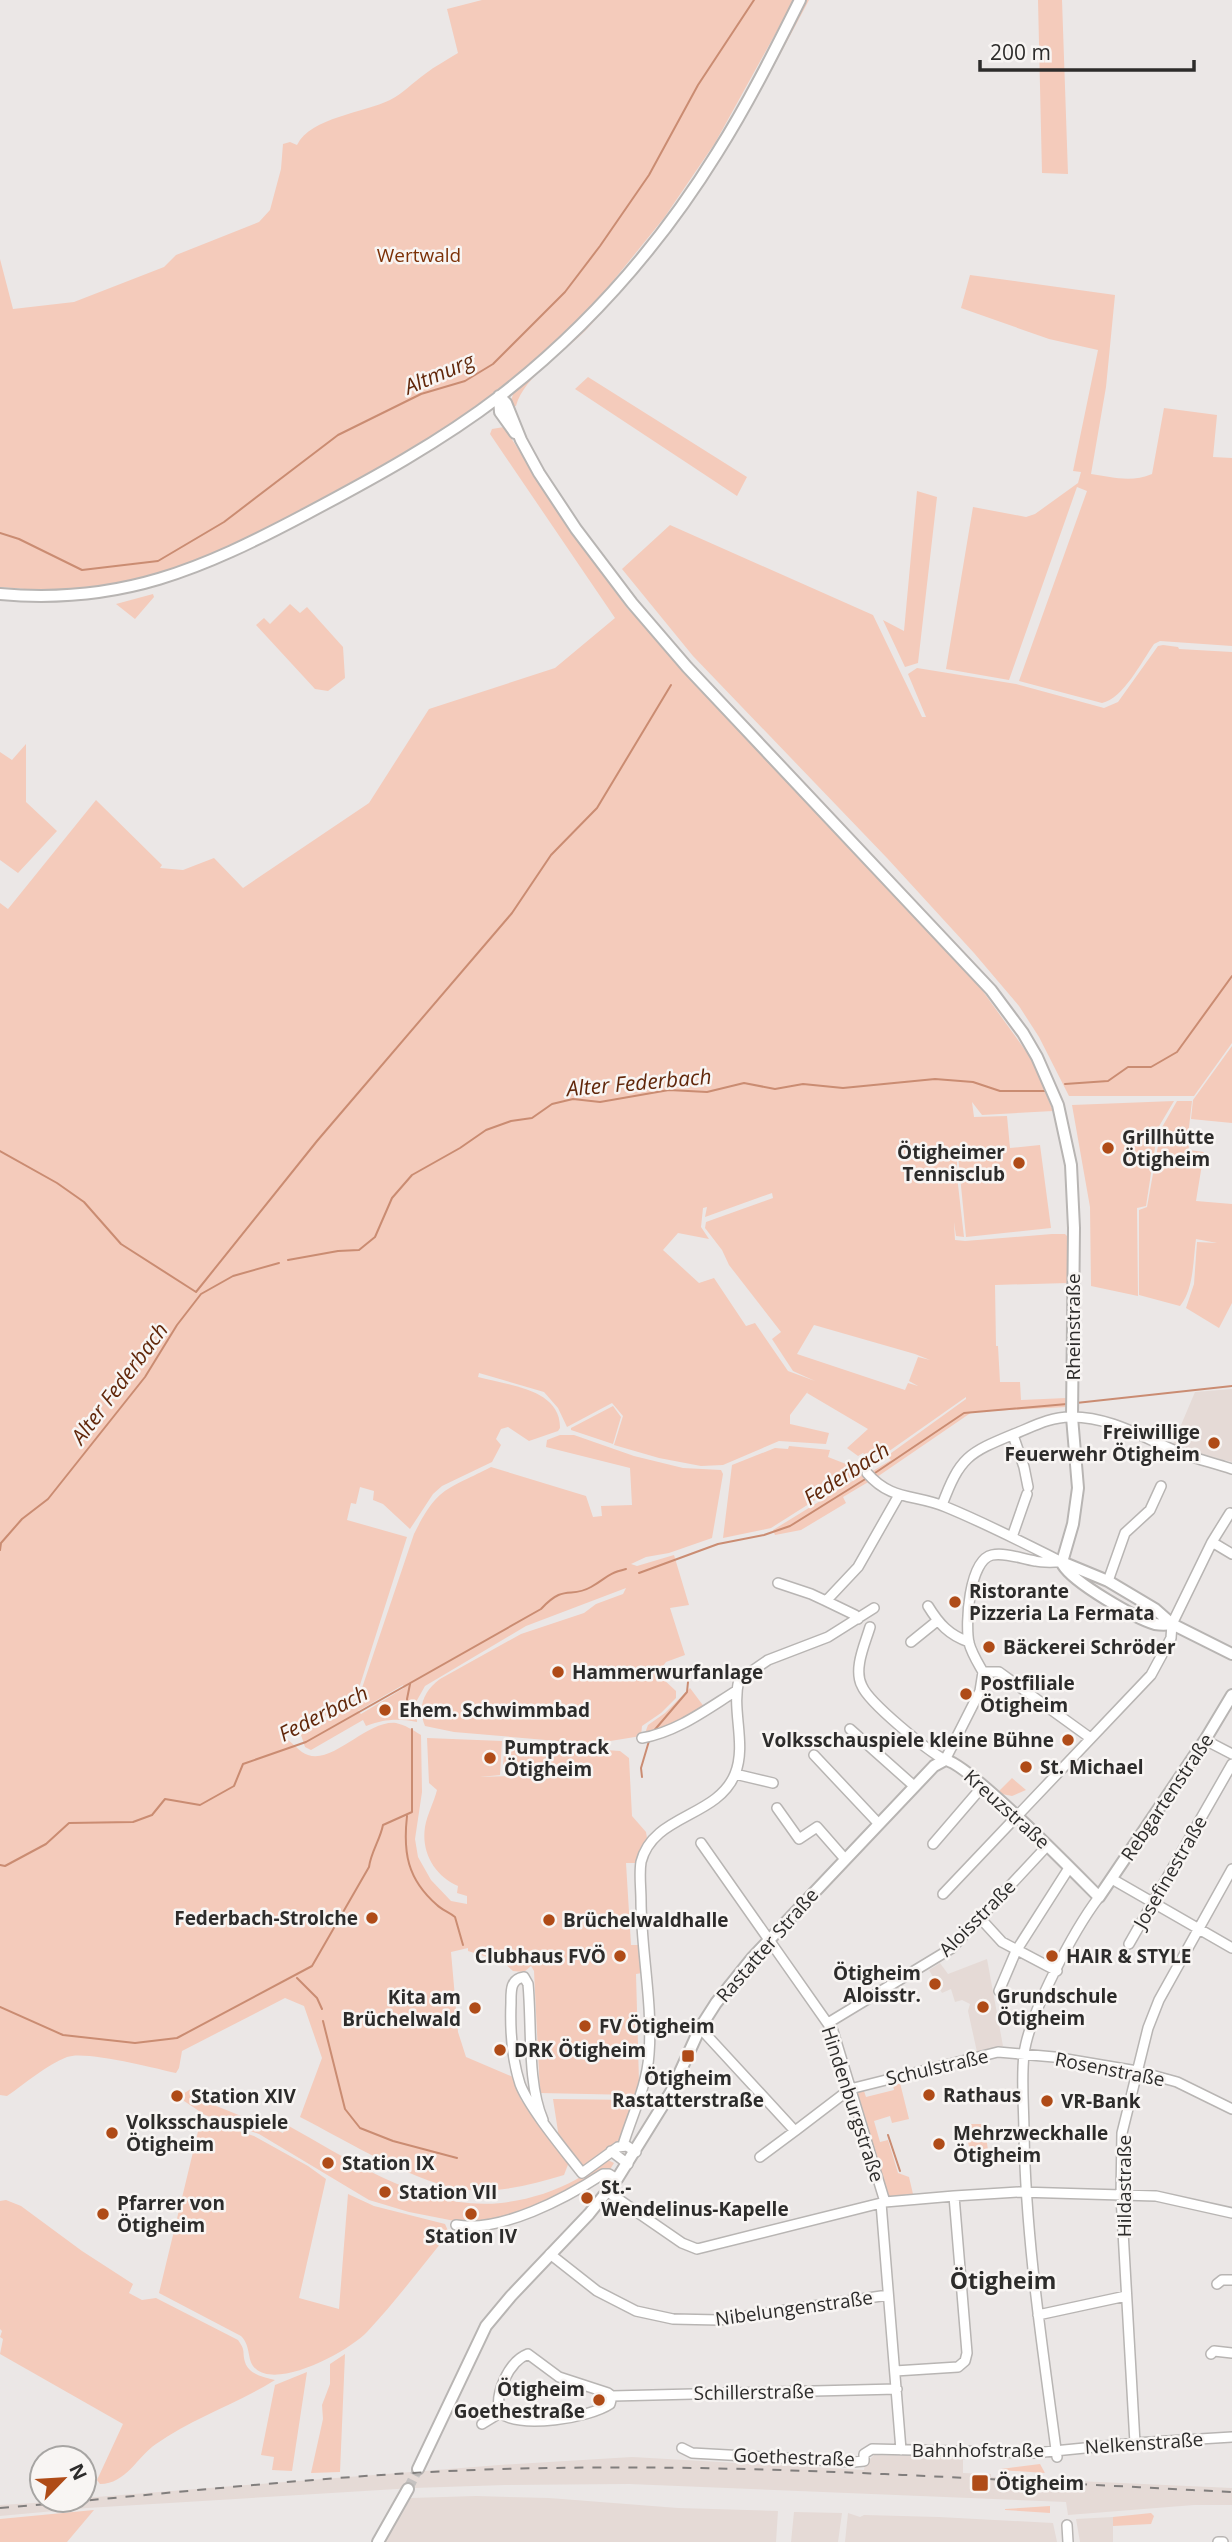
<svg xmlns="http://www.w3.org/2000/svg" width="1232" height="2542" font-family="'Open Sans',sans-serif">
  <rect width="100%" height="100%" fill="#ebe7e6"/>
  <path fill="#e5dad6" d="M1232,1389v73l-29,-7 -30,-11 22,-52z
    M987,1959l16,87 -26,6 -9,-41 2,-7 -8,-4 -7,2 -4,-13 -9,4 -13,-23 11,-7 8,11z
    M874,2455l89,1v17l28,1v3l241,11v17h-38l-126,10 -2,-13 -437,-18 -124,1 -92,3 -326,20 -87,8v-11l84,-5v-2l415,-33 133,-8 232,13 1,-6z
    M476,2496l73,2 129,10 100,3 -2,31h-392l27,-44z
    M794,2512l48,1 -4,29h-47z
    M848,2513l12,4 4,-2 75,2 114,6 4,19h-212z
    M1113,2517v25h-33l-4,-23z"/>
  <path fill="#f4cbbb" fill-rule="evenodd" d="M482,0h312l-79,143 -51,75 -85,105 -104,89 -167,100 -115,52 -76,22 -68,5 -49,-4v-328l13,50 61,-7 90,-35 12,-12 83,-33 11,-12 11,-41 2,-25 7,-2 7,3c14,-28 67,-32 93,-45 14,-7 22,-17 35,-26 10,-8 22,-14 33,-21l-11,-44z
    M803,0h6c-34,64 -67,129 -108,189 -33,51 -74,96 -114,140 -22,23 -63,47 -71,77l-4,1 -2,-3 4,-13 161,-171z
    M1038,0h24l6,174 -26,-1z
    M970,275l145,20 -9,92 -15,87c21,3 40,9 61,0l12,-66 53,7 -4,42 19,1v188l-72,-5 -6,3c-12,17 -31,55 -52,59l-83,-22 68,-190 -10,-4 -68,193 -63,-11 27,-162 53,10 9,-3 43,-31 3,-11 -8,-1 25,-121 -49,-11 -88,-31z
    M588,377l159,100 -10,19 -162,-107z
    M504,427l68,106 55,75 345,368 61,85 20,50 -71,4 -10,-13 2,15 33,-1 3,32 30,-3 11,83 -85,9 -9,-92v31l7,61 -8,-1 -2,-14 1,18 10,1 87,-7h13l3,3v46l-73,2 1,61h2l2,36h20l1,18 45,-2v9l-94,5 -95,65 -6,-5 20,-12 -4,-4 79,-57v-2l-81,57 -10,-5 -10,6 -2,-2 -5,3 -11,-8 21,-19 -61,-36 2,-3 -19,25v9l39,9 -3,11 -47,-3 -56,24 -22,1 -42,-8 -45,-13 9,-29 -11,-13 -45,24 -9,-19 -14,-16 -65,-19 -1,4c28,8 83,11 82,51l-2,3 -29,10 -21,-14 -7,2 -5,10 5,6 -9,17 -50,24 -9,8 -23,35 -27,-25 -10,-4 1,-9 -14,-4 -4,17 -5,-1 -4,17 60,17 -47,148c-16,30 -50,35 -78,51 10,5 18,17 26,19 26,9 59,-35 88,-32 9,2 17,7 25,12l1,57 -7,47 3,18 13,23 20,21 16,3v-8l-10,-3 1,-7c-23,-10 -37,-33 -33,-59 2,-12 9,-25 12,-37l-8,-7 -2,-45 75,3 -2,34 -20,2 54,-2v-7l-31,-3 2,-22 115,8 9,7 3,58 14,16 1,6 -10,25h-11l5,82h8l3,28 -6,1 3,108 -4,13 -95,-2 -6,-122 -3,-5 -7,6 -11,-1 -10,-9 -35,-11v-3l-17,4 7,80 8,25 47,20 8,23 48,62 -5,13c-31,9 -63,18 -96,15 -48,-4 -123,-50 -168,-73l22,-59 -18,-52 -19,-8 -103,53 -3,17 -3,5c-21,-5 -92,-23 -109,-16 -21,8 -41,26 -60,39l-7,-1v-1192l8,6 88,-109 66,65 -2,3 23,2 31,-12 29,30 126,-85 60,-94 126,-41 60,-50 -125,-184 2,-5zM772,1193l1,5 -67,24 -1,6 17,22 7,15 52,67 -9,7 21,32 22,10 -27,-10 -33,-48 -9,3 -32,-48 -15,5 -36,-33 15,-17 31,6 -8,-12 2,-19 4,-1 -2,10zM814,1325l101,29 15,6 -12,-3 -9,24 9,5 -10,-3 -3,7 -108,-36z
    M917,491l20,6 -19,166 -13,4 -22,-47 21,11z
    M670,525l203,90 49,102h4l-18,-43 9,-6 99,16 88,24 14,-6 40,-56 5,-1 15,2 1,2 53,3v391l-38,53h-125l-30,-59 -20,-31 -45,-53 -87,-95 -194,-202 -71,-87z
    M153,594l1,3 -19,22 -19,-15z
    M290,604l10,9 7,-6 36,40 2,31 -17,13 -13,-2 -59,-64 8,-7 6,6z
    M26,744v58l31,29 -39,42 -18,-13v-108l12,8z
    M1232,1046v77l-41,-4 2,-19z
    M1174,1101l-16,27 -12,78 -9,2 1,88 -47,-10 -1,-79 -18,-102z
    M1177,1101h15l-4,35 1,14 15,2 -8,49 36,3v99l-13,25 -33,-20 8,-24 3,-42 20,1 -21,-4c-3,21 -2,50 -16,67l-41,-11v-85l8,-3 14,-78z
    M613,1406l8,11 -8,27 -42,-14v-2z
    M560,1435h14l60,21 49,12 38,2 2,4 -11,64 -43,15 -23,4 -15,7 6,2 37,-11 15,50 -19,3 15,47 -19,7 -6,8 2,8 14,13v7l-15,15 -19,13 -1,10 -49,8 -138,-12 -29,-6c-8,-20 -1,-35 15,-47l81,-45 63,-21 12,-9 27,-10 3,-6 -100,38 -101,60 -9,16 1,20c-19,-4 -33,-3 -51,4l-3,-6 -52,30 -6,-3 -5,-15c24,-11 47,-18 61,-41l53,-157c24,-48 33,-44 77,-67l95,29 7,21 9,-1 -1,-10 31,-1 -2,-37 -84,-21 1,-7zM403,1685l1,3 -43,26 -3,-3z
    M789,1446l41,4 -2,7 18,7 4,-3 11,10 -90,57 -48,10 9,-73 43,-17 13,1z
    M864,1474l6,7 -27,16 3,6 -45,27 -26,5 -2,-5z
    M690,1688l15,20 -19,12 -42,16 4,-11 17,-12z
    M1012,1778l14,12 -14,6 -15,-3z
    M900,2083l9,36 -17,4 -2,-7 -16,5 6,21 8,-2 10,33 11,4 4,17 -27,3 -29,-104 7,-2 2,6 28,-7 -1,-5z
    M194,2087l20,7 -5,9 74,30 4,-8c66,36 135,86 214,78 26,-3 53,-11 76,-24 9,-5 17,-15 27,-18 5,-1 6,0 10,2l-5,8 -63,32 -31,11 -50,9 -56,-11 -40,-12 -110,-66 -54,-19 -27,-18z
    M553,2099l83,1 -15,42 -39,28 -23,-32z
    M201,2119l53,17 54,30 18,13 -27,119 40,11 9,-115 26,12 71,18 4,9c-27,33 -53,68 -82,99 -18,19 -88,57 -111,37 -10,-8 -4,-22 -15,-33l-82,-43z
    M964,2124h20l4,26 -18,1z
    M6,2200l15,6 61,45 51,33 -4,9 13,7 14,-2 82,42c8,11 4,11 7,22 4,13 19,15 30,18 -38,24 -82,38 -119,64 -19,13 -30,40 -56,40l-3,-4 26,-56 -123,-70 3,-15 -3,-2 2,-6 -2,-2v-128z
    M345,2354l-5,118 -29,1 12,-54 -1,-14 8,-21v-20z
    M307,2372l-15,99 -20,-1 2,-13 -13,-2 14,-70z
    M1040,2464l5,9 -45,-3 1,-1z
    M1050,2506v7l-45,-3v-1z
    M94,2510l-27,32h-67v-23z
    M1151,2513l3,3 -3,8 -38,2v-9z"/>
  <g fill="none" stroke-linecap="round" stroke-linejoin="round">
    <path stroke="#ca8c72" stroke-width="2" d="M0,533l19,6 63,31 76,-9 66,-39 114,-87 83,-41 44,-13 28,-17 72,-72 35,-46 49,-71 49,-90 56,-85
      M1065,1084l43,-3 20,-14h23l26,-15 55,-76
      M0,1151l57,32 27,19 37,42 75,48 121,-151 195,-228 39,-58 46,-47 74,-123
      M288,1260l50,-9 21,-1 16,-13 17,-39 20,-23 48,-27 26,-18 25,-9 21,-3 20,-14 21,-5 27,3 69,-12 38,2 37,-9 31,6 28,-5 40,4 92,-9 38,3 27,9h48
      M1076,1403l156,-17
      M872,1475l92,-62 103,-9
      M0,1550l1,-7 21,-24 26,-20 97,-122 32,-52 24,-31 32,-18 46,-13
      M639,1573l79,-29 46,-9 26,-9 77,-48
      M410,1717l-3,-18 3,-15
      M652,1733l35,-41 1,-10
      M642,1777l-1,-9 8,-27
      M407,1816c-4,36 0,63 30,89 5,5 12,7 18,12l8,28
      M0,1865l5,1 41,-22 23,-21 64,-1 19,-7 13,-16 35,6 34,-19 9,-22 63,-22 235,-133c24,-26 29,-10 50,-22 16,-9 15,-13 35,-18
      M297,1978l20,20 5,11
      M0,2007l63,28 72,8 42,-5 135,-72 57,-99c2,-15 11,-27 14,-42l29,-13v-83
      M323,2021l22,88 15,19 33,13 64,17
      M888,2135l12,36"/>
    <path stroke="#c5c2c1" stroke-width="10" stroke-dasharray="10 5" stroke-linecap="butt" d="M408,2489l10,-20"/>
    <g stroke="#b8b5b3" stroke-width="12">
      <path id="minor" d="M1013,1435l11,32 4,20
        M867,1473c24,28 48,21 79,34 39,16 76,35 114,54
        M942,1505c18,-48 26,-52 72,-71 18,-7 36,-17 56,-17 42,-1 78,24 116,38 15,5 31,9 46,14
        M1012,1537l15,-43
        M1212,1542l20,12
        M1108,1581l17,-48 25,-23 11,-24
        M778,1583l33,11 15,7
        M928,1606c11,18 21,29 41,36
        M858,1619l-3,-4 -29,-14 32,-34 41,-72
        M870,1627c-5,17 -17,42 -8,59 7,17 66,65 83,74l35,-69 3,-19c-5,-9 -11,-18 -14,-29 -4,-19 0,-83 23,-88 13,-3 30,4 43,6 8,2 18,1 27,1
        M911,1642l26,-21
        M983,1672h16l90,65
        M850,1729l64,57
        M642,1738c35,-6 65,-29 94,-47
        M1205,1740l27,14
        M814,1755l64,68
        M735,1774l38,9
        M777,1808l22,31 18,-12 28,32
        M701,1843l132,188 52,171
        M933,1844l49,-57
        M1112,1879l120,69
        M943,1894l208,-219 20,-37 1,-14 40,-82 18,-29
        M980,1918l22,24 55,29
        M1129,1944l103,-180
        M999,1991l17,-40 53,-83
        M828,2023l124,-75 95,-102
        M700,2028l95,103 55,-42 148,-37 56,5 83,14 40,11 55,27
        M543,2120c-16,-37 -11,-94 -15,-136l-4,-7c-14,2 -13,14 -13,26 -1,25 1,56 9,81 9,24 45,67 62,89l36,-26 9,-1 9,6
        M623,2145c9,-30 24,-59 26,-91 4,-50 -8,-104 -8,-154 0,-12 -2,-26 0,-38 12,-48 76,-44 94,-88 12,-30 -4,-64 4,-94l29,-20 60,-23 46,-29
        M611,2151l17,13
        M760,2157l35,-26
        M608,2192l74,51 15,6 188,-47 69,-6 65,-4 137,4 76,17
        M881,2203l20,247
        M456,2225c45,8 110,-27 147,-51h6l8,5
        M550,2254l47,37 39,20 37,8 46,1 169,-25
        M1217,2284l5,-4h10
        M1038,2315l88,-19
        M1211,2354l3,-3 18,2
        M895,2371l63,-4 7,-6 2,-8 -13,-157
        M612,2396l-2,8c-21,14 -89,25 -110,9 -6,-19 9,-52 28,-59l31,23 49,16 4,3 285,-7
        M482,2424l18,-11
        M1135,2443l-14,-247 1,-63 26,-105 11,-28 73,-131
        M682,2448l10,5 162,9 10,-1v-7l8,-5 162,4 101,-10 97,-6
        M1057,2457c-14,-107 -31,-214 -33,-323 0,-26 -3,-54 0,-80 5,-40 50,-124 75,-157
        M1067,2525l1,17
        M1218,2542h5"/>
    </g>
    <g stroke="#b8b5b3" stroke-width="14">
      <path id="tertiary" d="M499,396l7,7 15,37 18,33 37,56 56,74 55,64 304,323 32,43 14,24 21,48 13,60 3,63 -2,189 6,71 -5,36 -11,38
        M499,396l1,16 15,21
        M0,594c121,11 202,-25 306,-80 66,-35 134,-72 194,-118 86,-67 160,-151 217,-243 31,-49 57,-101 83,-153
        M1062,1562l46,19 47,28 17,15 60,30
        M1063,1565c11,18 72,53 92,59 6,1 11,1 17,0
        M418,2469l68,-143 25,-30 78,-82 28,-35 54,-87 29,-64 16,-25 37,-46 181,-191 11,-6c22,2 131,114 154,137l106,-157 27,-45
        M378,2542l30,-53"/>
    </g>
    <use href="#minor" stroke="#fff" stroke-width="9"/>
    <use href="#tertiary" stroke="#fff" stroke-width="10"/>
    <path stroke="#817e7d" stroke-width="2" stroke-dasharray="9 9" stroke-linecap="butt" d="M0,2508c183,-15 367,-38 550,-40 228,-4 455,13 682,24"/>
  </g>
  <g fill="#af4b17" stroke="#f8f5f3" stroke-width="2.5">
    <circle cx="1108" cy="1148" r="7"/>
    <circle cx="1019" cy="1163" r="7"/>
    <circle cx="1214" cy="1443" r="7"/>
    <circle cx="955" cy="1602" r="7"/>
    <circle cx="989" cy="1647" r="7"/>
    <circle cx="558" cy="1672" r="7"/>
    <circle cx="966" cy="1694" r="7"/>
    <circle cx="385" cy="1710" r="7"/>
    <circle cx="1068" cy="1740" r="7"/>
    <circle cx="490" cy="1758" r="7"/>
    <circle cx="1026" cy="1767" r="7"/>
    <circle cx="372" cy="1918" r="7"/>
    <circle cx="549" cy="1920" r="7"/>
    <circle cx="620" cy="1956" r="7"/>
    <circle cx="1052" cy="1956" r="7"/>
    <circle cx="935" cy="1984" r="7"/>
    <circle cx="983" cy="2007" r="7"/>
    <circle cx="475" cy="2008" r="7"/>
    <circle cx="585" cy="2026" r="7"/>
    <circle cx="500" cy="2050" r="7"/>
    <rect x="681" y="2049" width="14" height="14" rx="3.5"/>
    <circle cx="929" cy="2095" r="7"/>
    <circle cx="177" cy="2096" r="7"/>
    <circle cx="1047" cy="2101" r="7"/>
    <circle cx="112" cy="2133" r="7"/>
    <circle cx="939" cy="2144" r="7"/>
    <circle cx="328" cy="2163" r="7"/>
    <circle cx="385" cy="2192" r="7"/>
    <circle cx="587" cy="2198" r="7"/>
    <circle cx="103" cy="2214" r="7"/>
    <circle cx="471" cy="2214" r="7"/>
    <circle cx="599" cy="2400" r="7"/>
    <rect x="971" y="2474" width="18" height="18" rx="3.5"/>
  </g>
  <g text-anchor="middle" dominant-baseline="central" stroke-width="5" stroke-linejoin="round" paint-order="stroke">
    <g font-size="19" fill="#7c3107" stroke="#f8f5f3">
      <text x="419" y="255">Wertwald</text>
    </g>
    <g font-size="19" font-weight="bold" fill="#2d2c2b" stroke="#f8f5f3" text-anchor="start">
      <text x="1122" y="1137">Grillhütte<tspan x="1122" dy="22">Ötigheim</tspan></text>
      <text x="1005" y="1152" text-anchor="end">Ötigheimer<tspan x="1005" dy="22">Tennisclub</tspan></text>
      <text x="1200" y="1432" text-anchor="end">Freiwillige<tspan x="1200" dy="22">Feuerwehr Ötigheim</tspan></text>
      <text x="969" y="1591">Ristorante<tspan x="969" dy="22">Pizzeria La Fermata</tspan></text>
      <text x="1003" y="1647">Bäckerei Schröder</text>
      <text x="572" y="1672">Hammerwurfanlage</text>
      <text x="980" y="1683">Postfiliale<tspan x="980" dy="22">Ötigheim</tspan></text>
      <text x="399" y="1710">Ehem. Schwimmbad</text>
      <text x="1054" y="1740" text-anchor="end">Volksschauspiele kleine Bühne</text>
      <text x="504" y="1747">Pumptrack<tspan x="504" dy="22">Ötigheim</tspan></text>
      <text x="1040" y="1767">St. Michael</text>
      <text x="358" y="1918" text-anchor="end">Federbach-Strolche</text>
      <text x="563" y="1920">Brüchelwaldhalle</text>
      <text x="606" y="1956" text-anchor="end">Clubhaus FVÖ</text>
      <text x="1066" y="1956">HAIR &amp; STYLE</text>
      <text x="921" y="1973" text-anchor="end">Ötigheim<tspan x="921" dy="22">Aloisstr.</tspan></text>
      <text x="997" y="1996">Grundschule<tspan x="997" dy="22">Ötigheim</tspan></text>
      <text x="461" y="1997" text-anchor="end">Kita am<tspan x="461" dy="22">Brüchelwald</tspan></text>
      <text x="599" y="2026">FV Ötigheim</text>
      <text x="514" y="2050">DRK Ötigheim</text>
      <text x="688" y="2078" text-anchor="middle">Ötigheim<tspan x="688" dy="22">Rastatterstraße</tspan></text>
      <text x="943" y="2095">Rathaus</text>
      <text x="191" y="2096">Station XIV</text>
      <text x="1061" y="2101">VR-Bank</text>
      <text x="126" y="2122">Volksschauspiele<tspan x="126" dy="22">Ötigheim</tspan></text>
      <text x="953" y="2133">Mehrzweckhalle<tspan x="953" dy="22">Ötigheim</tspan></text>
      <text x="342" y="2163">Station IX</text>
      <text x="601" y="2187">St.-<tspan x="601" dy="22">Wendelinus-Kapelle</tspan></text>
      <text x="399" y="2192">Station VII</text>
      <text x="117" y="2203">Pfarrer von<tspan x="117" dy="22">Ötigheim</tspan></text>
      <text x="471" y="2236" text-anchor="middle">Station IV</text>
      <text x="585" y="2389" text-anchor="end">Ötigheim<tspan x="585" dy="22">Goethestraße</tspan></text>
      <text x="996" y="2483">Ötigheim</text>
    </g>
    <g font-size="19" fill="#2d2c2b" stroke="#f8f5f3">
      <text transform="translate(1073 1327) rotate(-90)">Rheinstraße</text>
      <text transform="translate(1167 1797) rotate(-56)">Rebgartenstraße</text>
      <text transform="translate(1007 1809) rotate(42)">Kreuzstraße</text>
      <text transform="translate(1170 1872) rotate(-60)">Josefinestraße</text>
      <text transform="translate(977 1918) rotate(-45)">Aloisstraße</text>
      <text transform="translate(767 1945) rotate(-49)">Rastatter Straße</text>
      <text transform="translate(937 2067) rotate(-13)">Schulstraße</text>
      <text transform="translate(1110 2069) rotate(11)">Rosenstraße</text>
      <text transform="translate(853 2104) rotate(72)">Hindenburgstraße</text>
      <text transform="translate(1124 2186) rotate(-90)">Hildastraße</text>
      <text transform="translate(794 2308) rotate(-8)">Nibelungenstraße</text>
      <text transform="translate(754 2392) rotate(-1)">Schillerstraße</text>
      <text transform="translate(1144 2443) rotate(-4)">Nelkenstraße</text>
      <text x="978" y="2450">Bahnhofstraße</text>
      <text transform="translate(794 2457) rotate(2)">Goethestraße</text>
    </g>
    <g font-size="21" font-style="italic" fill="#61270a" stroke="#f8f5f3">
      <text transform="translate(439 373) rotate(-23)">Altmurg</text>
      <text transform="translate(639 1082) rotate(-5)">Alter Federbach</text>
      <text transform="translate(119 1383) rotate(-53)">Alter Federbach</text>
      <text transform="translate(846 1473) rotate(-33)">Federbach</text>
      <text transform="translate(323 1713) rotate(-27)">Federbach</text>
    </g>
    <g font-size="23" font-weight="bold" fill="#2d2c2b" stroke="#f8f5f3">
      <text x="1003" y="2280">Ötigheim</text>
    </g>
  </g>
  <g transform="translate(63 2479) rotate(65)"><circle r="33" fill="#f8f5f3" stroke="#a7a5a3" stroke-width="2"/>
  <path d="M0-5L12 26L0 18L-12 26Z" fill="#af4b17"/>
  <text y="-10" font-size="19" font-weight="bold" text-anchor="middle" fill="#2d2c2b">N</text>
  </g>
  <path d="M980 60v10h214v-10" fill="none" stroke="#2d2c2b" stroke-width="3.5"/>
  <text x="990" y="60" font-size="21" fill="#2d2c2b" stroke="#f8f5f3" stroke-width="5" paint-order="stroke">200 m</text>
</svg>
